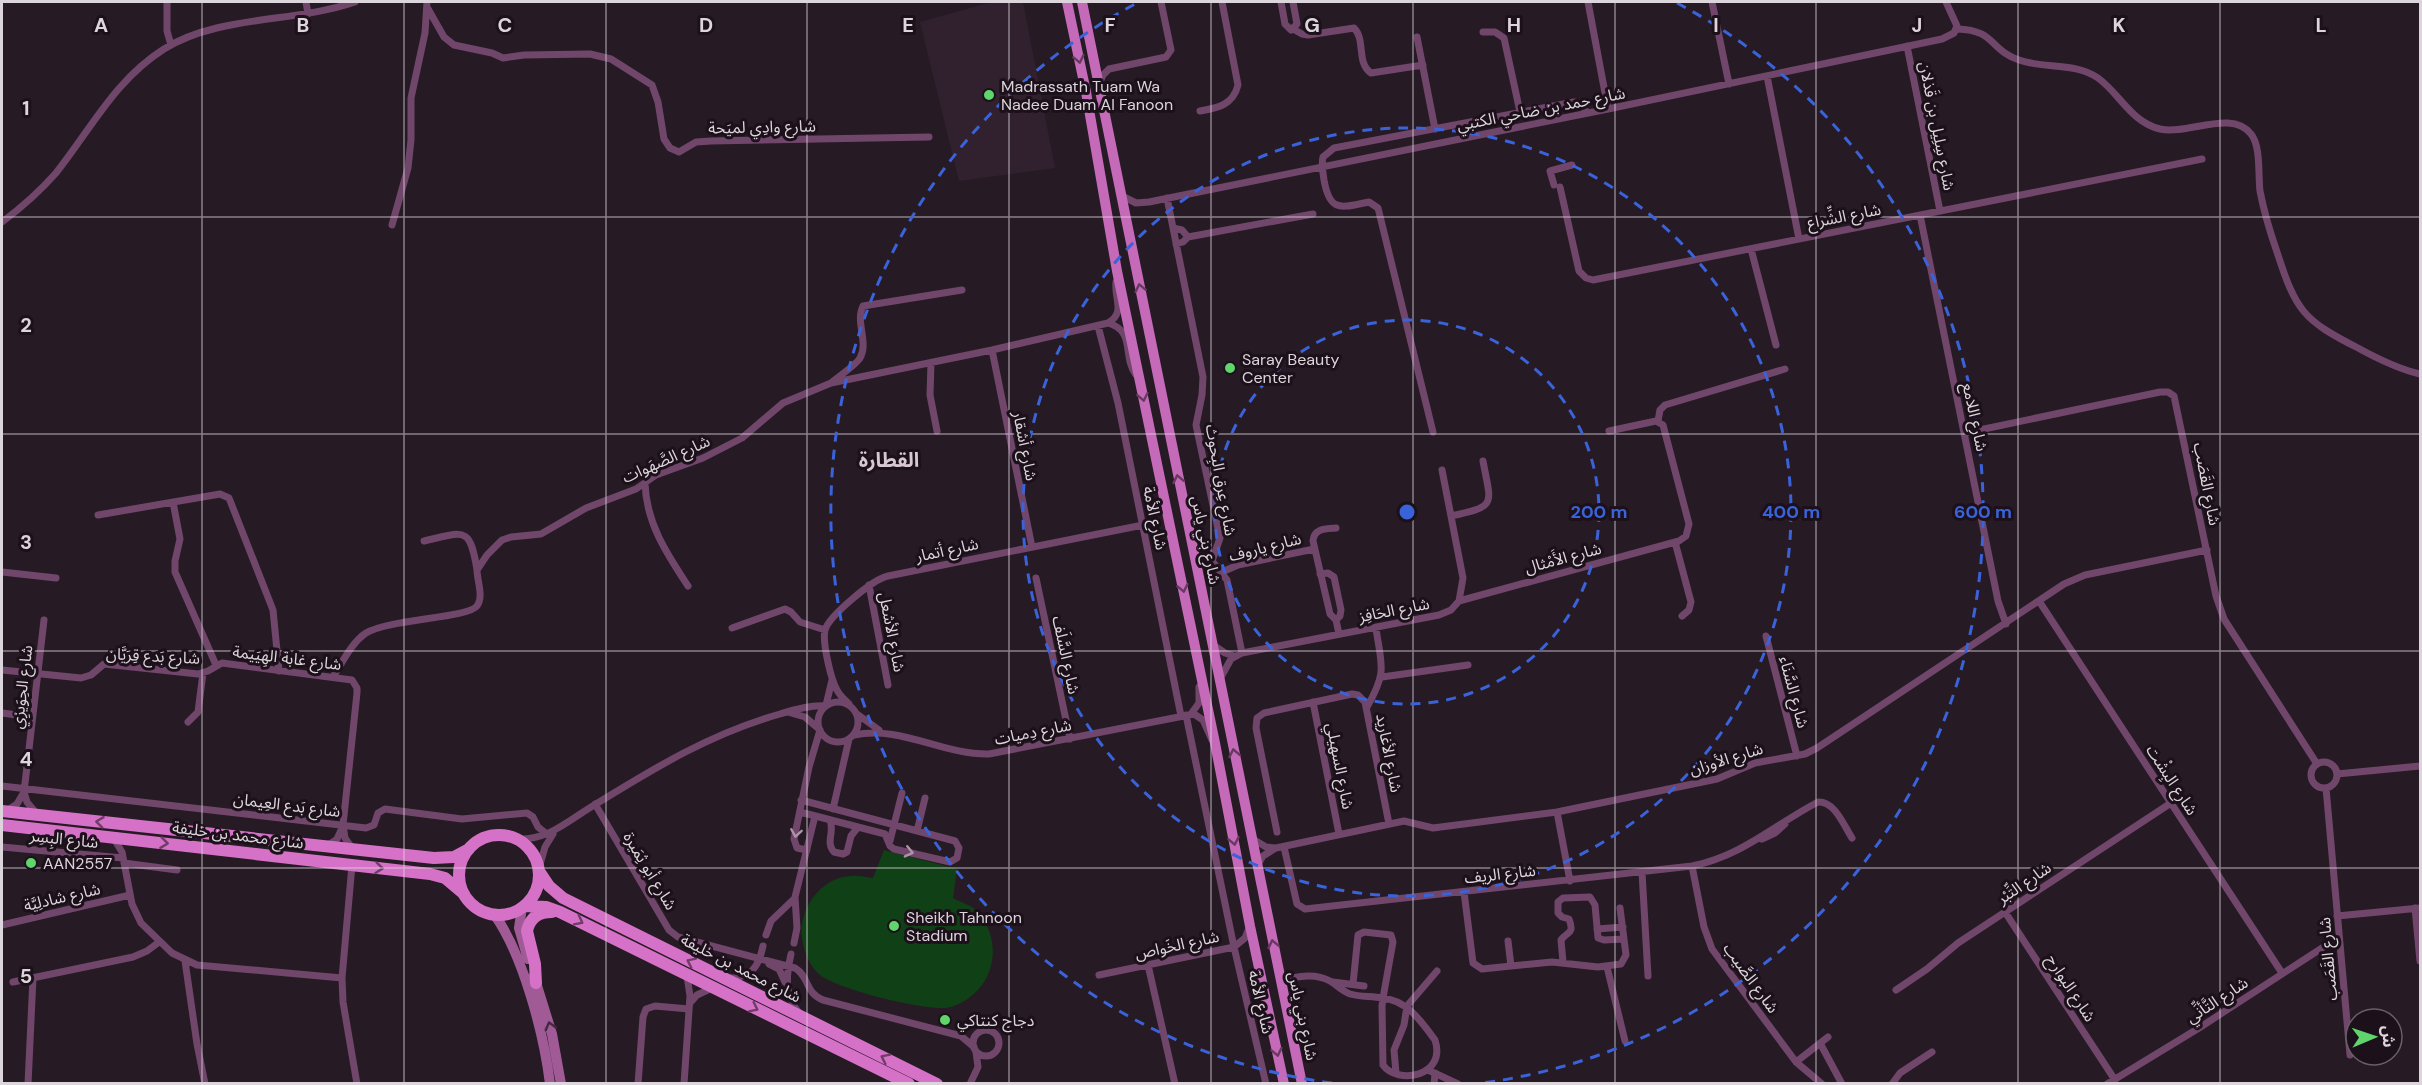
<svg xmlns="http://www.w3.org/2000/svg" width="2422" height="1085" font-family="'DM Sans','Noto Sans Arabic',sans-serif">
  <rect width="100%" height="100%" fill="#261a24"/>
  <path fill="#31212f" d="M992,2h31l32,166 -96,13 -39,-159z"/>
  <path fill="#104016" d="M884,850l73,19 -4,29c7,4 18,7 24,13 29,33 17,82 -26,96 -21,6 -114,-18 -131,-32 -11,-9 -16,-24 -18,-37 -4,-28 18,-60 48,-62 7,-1 15,1 23,2z"/>
  <g fill="none" stroke-linecap="round" stroke-linejoin="round">
    <path stroke="#71466b" stroke-width="7" d="M167,2v29l4,14
      M306,2l2,12
      M1281,2l4,22 6,6 6,-6 -4,-22
      M1588,2l20,107
      M1712,2l17,82
      M427,7l17,30 10,8 38,8 11,5 21,-3 66,-1 21,5 41,26 6,17 6,37 6,9 9,4 17,-10 15,-1 218,-4
      M1293,29l9,5 6,1 46,-7c12,12 2,35 17,45l52,-8
      M1957,29c39,1 32,21 62,31 25,9 56,2 79,18 22,16 33,44 62,51 28,6 72,-20 91,5 10,12 7,41 9,57 4,21 10,41 17,61 19,59 26,68 81,96 20,11 40,21 62,26
      M1483,32h12l9,6 16,74
      M1417,37l18,92
      M1907,46l33,165
      M1767,76l32,163
      M1099,84l4,-9 6,-6 57,-12 5,-7 -10,-48
      M1200,111c18,-3 33,-6 38,-26l-16,-83
      M1554,185l-4,-14 22,-6
      M1560,187l19,84 7,7 7,2 609,-121
      M1122,196l14,7 13,-1 459,-93 334,-70 12,-6 3,-7 -11,-24
      M1167,198l36,179 -1,18 -6,30 24,113 -8,23 15,19 15,73
      M1920,215l78,386 8,23
      M2,222c19,-14 38,-31 54,-49 35,-44 59,-93 108,-124 54,-34 130,-26 191,-47
      M392,225l16,-57 3,-28v-42l14,-65 2,-31
      M1173,228l9,2 6,7
      M1176,244l7,-2 5,-5 125,-23
      M1751,249l25,96
      M1108,323c28,8 14,33 28,52
      M1098,326l20,77 63,313
      M992,350l40,197
      M931,363l-1,32 7,36
      M831,383c7,-6 26,-19 29,-25 9,-15 -5,-36 3,-52l99,-16
      M1658,421l2,-11 5,-5 120,-36
      M1433,432l-55,-224 -9,-6c-27,5 -39,12 -45,-22 -1,-8 -3,-15 -1,-23l11,-9 240,-46 7,1 6,10
      M1965,433l195,-41h8l6,4 42,200 8,23 93,145
      M645,483c1,40 22,71 43,103
      M173,502l7,37 -5,22v11l41,93
      M98,515l122,-21 9,4 44,112 6,61
      M1451,516c47,-10 40,-11 32,-55
      M1336,528c-10,1 -22,0 -23,13l17,73 6,6 3,14
      M424,541c40,-9 46,-16 53,29
      M1675,542l16,60 -2,8 -7,6
      M2,572l54,6
      M1222,572l16,-7 76,-16
      M1320,574l8,-1 6,4 7,33 -1,6 -4,4
      M1036,578l34,161
      M869,585l19,100
      M1459,601l220,-60 7,-5 3,-12 -26,-99 -7,-4 -47,10
      M2039,601l243,372
      M732,628l53,-19 6,3 9,10 25,8
      M1766,636l31,120
      M1213,645l12,8 9,3
      M2,670l79,8 10,-3 13,-11 94,10 10,-3 14,-8 130,17 5,8v5l-14,132 2,13 7,10
      M333,677c9,-14 19,-35 33,-44 23,-14 102,-15 111,-27 7,-9 0,-26 0,-36l10,-15 15,-15 9,-3 30,-3 45,-26 50,-19 20,-14 47,-17 39,-20 41,-35 48,-20 161,-33 116,-27c18,-11 6,-23 8,-41
      M1221,677l10,-18 11,-6 197,-38 12,-5 8,-9 4,-23 -21,-108
      M1382,677l86,-12
      M818 722a20 20 0 1 1 40 0a20 20 0 1 1-40 0Z
      M1313,702l26,132
      M849,704c-4,-4 -9,-8 -12,-14 -6,-10 -15,-48 -12,-60 4,-14 48,-51 63,-54l255,-51
      M826,705l6,-25
      M1367,707c20,-35 15,-40 9,-78
      M2,713l30,4
      M791,713l14,4 14,12
      M857,714l22,16
      M1191,714l8,-11v-16
      M1186,715l48,232 32,137
      M188,722l10,-10 5,-39
      M854,735c47,-10 88,20 135,19l205,-40 9,6 9,20
      M2311 775a13 13 0 1 1 26 0a13 13 0 1 1-26 0Z
      M2337,774l83,-8
      M2,786l364,42 8,-3 4,-12 7,-4 77,10 65,-6 6,4 5,10 10,8
      M2326,788l24,267
      M24,792l3,10 9,11
      M595,804l74,126 9,7 117,31c15,9 9,24 28,32l138,36 13,11
      M833,809l16,-70
      M8,810l9,-6 7,-12 20,-172
      M800,812l85,22 5,12 4,3 56,13 7,-4 2,-10 -4,-7 -154,-41
      M1557,812l13,69
      M830,820c5,12 -5,22 4,32l9,2 4,-2 4,-16 7,-9
      M917,831l8,-33
      M1277,832l-21,-104 1,-10 7,-5 88,-19 6,1 7,7 24,122
      M1251,838l15,9 10,1 128,-27 29,7 124,-16 160,-33 38,-16 50,-9 12,-6 247,-164 21,-9 122,-25
      M114,839l8,13 10,52 9,19 31,30 25,12 145,13
      M518,839c32,1 52,-20 78,-35 60,-37 116,-71 184,-90 14,-4 30,-9 45,-8
      M1762,839l13,-6 10,-9
      M890,841l12,-48
      M327,846l10,-7 5,-11
      M2,847l121,11
      M1284,847l13,57 8,5 387,-43c50,-10 82,-41 126,-64 17,-1 26,24 34,36
      M807,850l-10,-2 -3,-9 15,-72 11,-37
      M124,863l53,7
      M352,865l-10,113 1,24 14,82
      M1257,866l6,-10 11,-7
      M1692,866l12,61 8,22 84,113 26,22
      M539,868l6,-21 8,-13
      M1642,872l6,104
      M1464,892l9,71 9,6 70,-7 46,5 23,-3 5,-9 -6,-47
      M2415,908l5,53
      M2005,912l110,168
      M2337,916l83,-8
      M2,925l128,-30
      M1597,929l26,-2
      M766,935l5,-14 23,-22
      M1508,941l3,25
      M794,943l3,-15 -2,-31 20,-81
      M791,954c-5,23 -7,40 8,59
      M185,961l12,83 8,40
      M1563,962l-2,-22c6,-9 14,-5 8,-21l-7,-2 -4,-4v-11l5,-4 27,-1 5,8 3,33 6,2 20,-1
      M769,964l10,5 6,13
      M1148,965l27,119
      M1607,967l18,74
      M1099,975l135,-28 11,-9 4,-10
      M728,978c23,1 31,-12 35,-32
      M1280,980c17,-3 34,-8 50,1 7,4 12,10 20,13 10,3 22,2 32,4 25,2 39,23 53,42 12,37 -38,45 -52,25l-1,-59 1,-8 10,-56 -2,-7 -27,-3 -6,3 -5,49
      M13,982l120,-25 14,-6 12,-9
      M1333,982l31,4
      M1896,990l31,-21 31,-26 213,-140
      M690,1003l7,-8 15,-7
      M973 1043a13 13 0 1 1 26 0a13 13 0 1 1-26 0Z
      M1820,1043l22,41
      M1796,1062l32,-25
      M1428,1070l30,14
      M1396,1073l-2,-23 10,-25 3,-19 30,-35
      M28,1084l5,-106
      M638,1084l5,-67 3,-8 9,-3 34,3
      M684,1084l6,-88 -3,-20
      M970,1084l8,-17 -2,-15
      M1434,1084l1,-11
      M1892,1084l8,-11 32,-21
      M2107,1084l92,-56 140,-91"/>
    <path stroke="#a05b97" stroke-width="10" d="M522,907l-3,21 9,31
      M494,914c29,40 50,120 56,170
      M534,976l18,58 9,50"/>
    <path stroke="#c56ab8" stroke-width="10" d="M1067,2l19,90 31,179 98,472 35,183 34,158
      M1082,2l220,1082"/>
    <path stroke="#d671c8" stroke-width="12" d="M2,811l432,47 20,-1 15,-8
      M2,825l428,49 15,4 19,16
      M459 875a40 40 0 1 1 80 0a40 40 0 1 1-80 0Z
      M539,871l10,15 14,12 374,186
      M524,906l22,1 14,5 349,172
      M536,983l-1,-19 -8,-33c3,-14 12,-19 25,-19"/>
  </g>
  <defs><path id="oneway-chevron" d="M-2-3.5L2.5 0L-2 3.5" fill="none" stroke-width="1.6" stroke-linecap="round" stroke-linejoin="round" transform="scale(1.5)"/></defs>
  <g stroke="#683961">
    <use href="#oneway-chevron" transform="translate(1079 59) rotate(78)"/>
    <use href="#oneway-chevron" transform="translate(1140 288) rotate(-102)"/>
    <use href="#oneway-chevron" transform="translate(1143 397) rotate(79)"/>
    <use href="#oneway-chevron" transform="translate(1178 479) rotate(-102)"/>
    <use href="#oneway-chevron" transform="translate(1183 588) rotate(78)"/>
    <use href="#oneway-chevron" transform="translate(1234 753) rotate(-101)"/>
    <use href="#oneway-chevron" transform="translate(1234 841) rotate(79)"/>
    <use href="#oneway-chevron" transform="translate(1273 944) rotate(-102)"/>
    <use href="#oneway-chevron" transform="translate(1277 1052) rotate(78)"/>
  </g>
  <g stroke="#703c68">
    <use href="#oneway-chevron" transform="translate(100 822) rotate(-173)"/>
    <use href="#oneway-chevron" transform="translate(164 843) rotate(7)"/>
    <use href="#oneway-chevron" transform="translate(379 868) rotate(6)"/>
    <use href="#oneway-chevron" transform="translate(579 921) rotate(27)"/>
    <use href="#oneway-chevron" transform="translate(691 962) rotate(-154)"/>
    <use href="#oneway-chevron" transform="translate(754 1008) rotate(26)"/>
    <use href="#oneway-chevron" transform="translate(885 1058) rotate(-154)"/>
  </g>
  <g stroke="#ac95a9">
    <use href="#oneway-chevron" transform="translate(796 833) rotate(99)"/>
    <use href="#oneway-chevron" transform="translate(909 852) rotate(13)"/>
  </g>
  <use stroke="#442740" href="#oneway-chevron" transform="translate(550 1026) rotate(-105)"/>
  <path fill="none" stroke="#ddd5dc" stroke-width="1.5" stroke-opacity="0.55" d="M202,2v1082M404,2v1082M606,2v1082M807,2v1082M1009,2v1082M1211,2v1082M1413,2v1082M1615,2v1082M1816,2v1082M2018,2v1082M2220,2v1082M2,217h2418M2,434h2418M2,651h2418M2,868h2418"/>
  <g fill="none" stroke="#3a62d9" stroke-width="3" stroke-dasharray="10 8">
    <circle cx="1407" cy="512" r="192"/>
    <circle cx="1407" cy="512" r="384"/>
    <path d="M1332 1083A576 576 0 0 1 1137 3M1677 3A576 576 0 0 1 1482 1083"/>
  </g>
  <g fill="#5fd56b" stroke="#1c111a" stroke-width="2">
    <circle cx="989" cy="95" r="6"/>
    <circle cx="1230" cy="368" r="6"/>
    <circle cx="31" cy="863" r="6"/>
    <circle cx="894" cy="926" r="6"/>
    <circle cx="945" cy="1020" r="6"/>
  </g>
  <g text-anchor="middle" dominant-baseline="central" stroke-width="6" stroke-linejoin="round" paint-order="stroke">
    <g font-size="16" fill="#ddd5dc" stroke="#1c111a" text-anchor="start">
      <text x="1001" y="86">Madrassath Tuam Wa<tspan x="1001" dy="18">Nadee Duam Al Fanoon</tspan></text>
      <text x="1242" y="359">Saray Beauty<tspan x="1242" dy="18">Center</tspan></text>
      <text x="43" y="863">AAN2557</text>
      <text x="906" y="917">Sheikh Tahnoon<tspan x="906" dy="18">Stadium</tspan></text>
      <text x="957" y="1020">دجاج كنتاكي</text>
    </g>
    <g font-size="16" fill="#ddd5dc" stroke="#1c111a">
      <text transform="translate(1541 109) rotate(-11)">شارع حمد بن ضاحي الكتبي</text>
      <text transform="translate(1937 126) rotate(79)">شارع سِلِيل بن قَذلان</text>
      <text transform="translate(762 127) rotate(-1)">شارع وادِي لميَحة</text>
      <text transform="translate(1844 216) rotate(-11)">شارع الشِّراع</text>
      <text transform="translate(1975 417) rotate(78)">شارع اللامع</text>
      <text transform="translate(1025 446) rotate(79)">شارع أشقار</text>
      <text transform="translate(666 459) rotate(-24)">شارع الصَّهَوات</text>
      <text transform="translate(1221 480) rotate(80)">شارع عِرق البِحوث</text>
      <text transform="translate(2207 484) rotate(79)">شارع القَصَب</text>
      <text transform="translate(1155 518) rotate(78)">شارع الأمة</text>
      <text transform="translate(1206 540) rotate(78)">شارع بني ياس</text>
      <text transform="translate(1265 547) rotate(-14)">شارع ياروف</text>
      <text transform="translate(947 550) rotate(-12)">شارع أتمار</text>
      <text transform="translate(1563 558) rotate(-15)">شارع الأَمْثال</text>
      <text transform="translate(1394 610) rotate(-11)">شارع الحَافِز</text>
      <text transform="translate(892 632) rotate(79)">شارع الأشعل</text>
      <text transform="translate(1066 655) rotate(78)">شارع السَّلَف</text>
      <text transform="translate(153 656) rotate(3)">شارع بَدع قِرَيَّان</text>
      <text transform="translate(287 658) rotate(7)">شارع غابة الهِيَيمة</text>
      <text transform="translate(22 687) rotate(-83)">شارع الحِوَيزِي</text>
      <text transform="translate(1794 692) rotate(75)">شارع السَّنَاء</text>
      <text transform="translate(1033 732) rotate(-11)">شارع دِميات</text>
      <text transform="translate(1389 753) rotate(79)">شارع الأغاريد</text>
      <text transform="translate(1726 759) rotate(-17)">شارع الأوزان</text>
      <text transform="translate(1340 766) rotate(79)">شارع السهيلي</text>
      <text transform="translate(2172 780) rotate(57)">شارع البِشْت</text>
      <text transform="translate(287 805) rotate(7)">شارع بَدع العِيمان</text>
      <text transform="translate(238 835) rotate(7)">شارع محمد بن خليفة</text>
      <text transform="translate(64 839) rotate(6)">شارع البِسِر</text>
      <text transform="translate(650 871) rotate(59)">شارع أبو ثِمَيرة</text>
      <text transform="translate(1500 874) rotate(-6)">شارع الريف</text>
      <text transform="translate(2024 883) rotate(-34)">شارع التِّبْر</text>
      <text transform="translate(62 897) rotate(-13)">شارع شادلِيَّة</text>
      <text transform="translate(1177 945) rotate(-12)">شارع الخَواص</text>
      <text transform="translate(2328 959) rotate(-95)">شارع القَصَب</text>
      <text transform="translate(741 968) rotate(27)">شارع محمد بن خليفة</text>
      <text transform="translate(1751 978) rotate(54)">شارع الصَّيب</text>
      <text transform="translate(2071 988) rotate(57)">شارع البوارح</text>
      <text transform="translate(2217 1000) rotate(-33)">شارع التَّأنِّي</text>
      <text transform="translate(1261 1002) rotate(77)">شارع الأمة</text>
      <text transform="translate(1303 1016) rotate(78)">شارع بني ياس</text>
    </g>
    <g font-size="20" font-weight="bold" fill="#d7c7d4" stroke="#1c111a">
      <text x="889" y="460">القطارة</text>
    </g>
  </g>
  <g font-size="20" text-anchor="middle" font-weight="bold" fill="#ddd5dc" stroke="#1c111a" stroke-width="6" stroke-linejoin="round" paint-order="stroke">
    <text x="101" y="32">A</text>
    <text x="303" y="32">B</text>
    <text x="505" y="32">C</text>
    <text x="706" y="32">D</text>
    <text x="908" y="32">E</text>
    <text x="1110" y="32">F</text>
    <text x="1312" y="32">G</text>
    <text x="1514" y="32">H</text>
    <text x="1716" y="32">I</text>
    <text x="1917" y="32">J</text>
    <text x="2119" y="32">K</text>
    <text x="2321" y="32">L</text>
    <text x="26" y="115">1</text>
    <text x="26" y="332">2</text>
    <text x="26" y="549">3</text>
    <text x="26" y="766">4</text>
    <text x="26" y="983">5</text>
  </g>
  <circle cx="1407" cy="512" r="9" fill="#3a62d9" stroke="#1c111a" stroke-width="3"/>
  <g font-size="18" text-anchor="middle" font-weight="bold" fill="#3a62d9" stroke="#1c111a" stroke-width="6" stroke-linejoin="round" paint-order="stroke">
    <text x="1599" y="518">200 m</text>
    <text x="1791" y="518">400 m</text>
    <text x="1983" y="518">600 m</text>
  </g>
  <rect width="2422" height="1085" fill="none" stroke="#ddd5dc" stroke-width="6"/>
  <g transform="translate(2374 1037) rotate(88)"><circle r="28" fill="#1c111a" stroke="#695f68" stroke-width="1.5"/>
  <path d="M0-4.5L10 22L0 15L-10 22Z" fill="#5fd56b"/>
  <text y="-9" font-size="16" font-weight="bold" text-anchor="middle" fill="#ddd5dc">ش</text>
  </g>
</svg>
